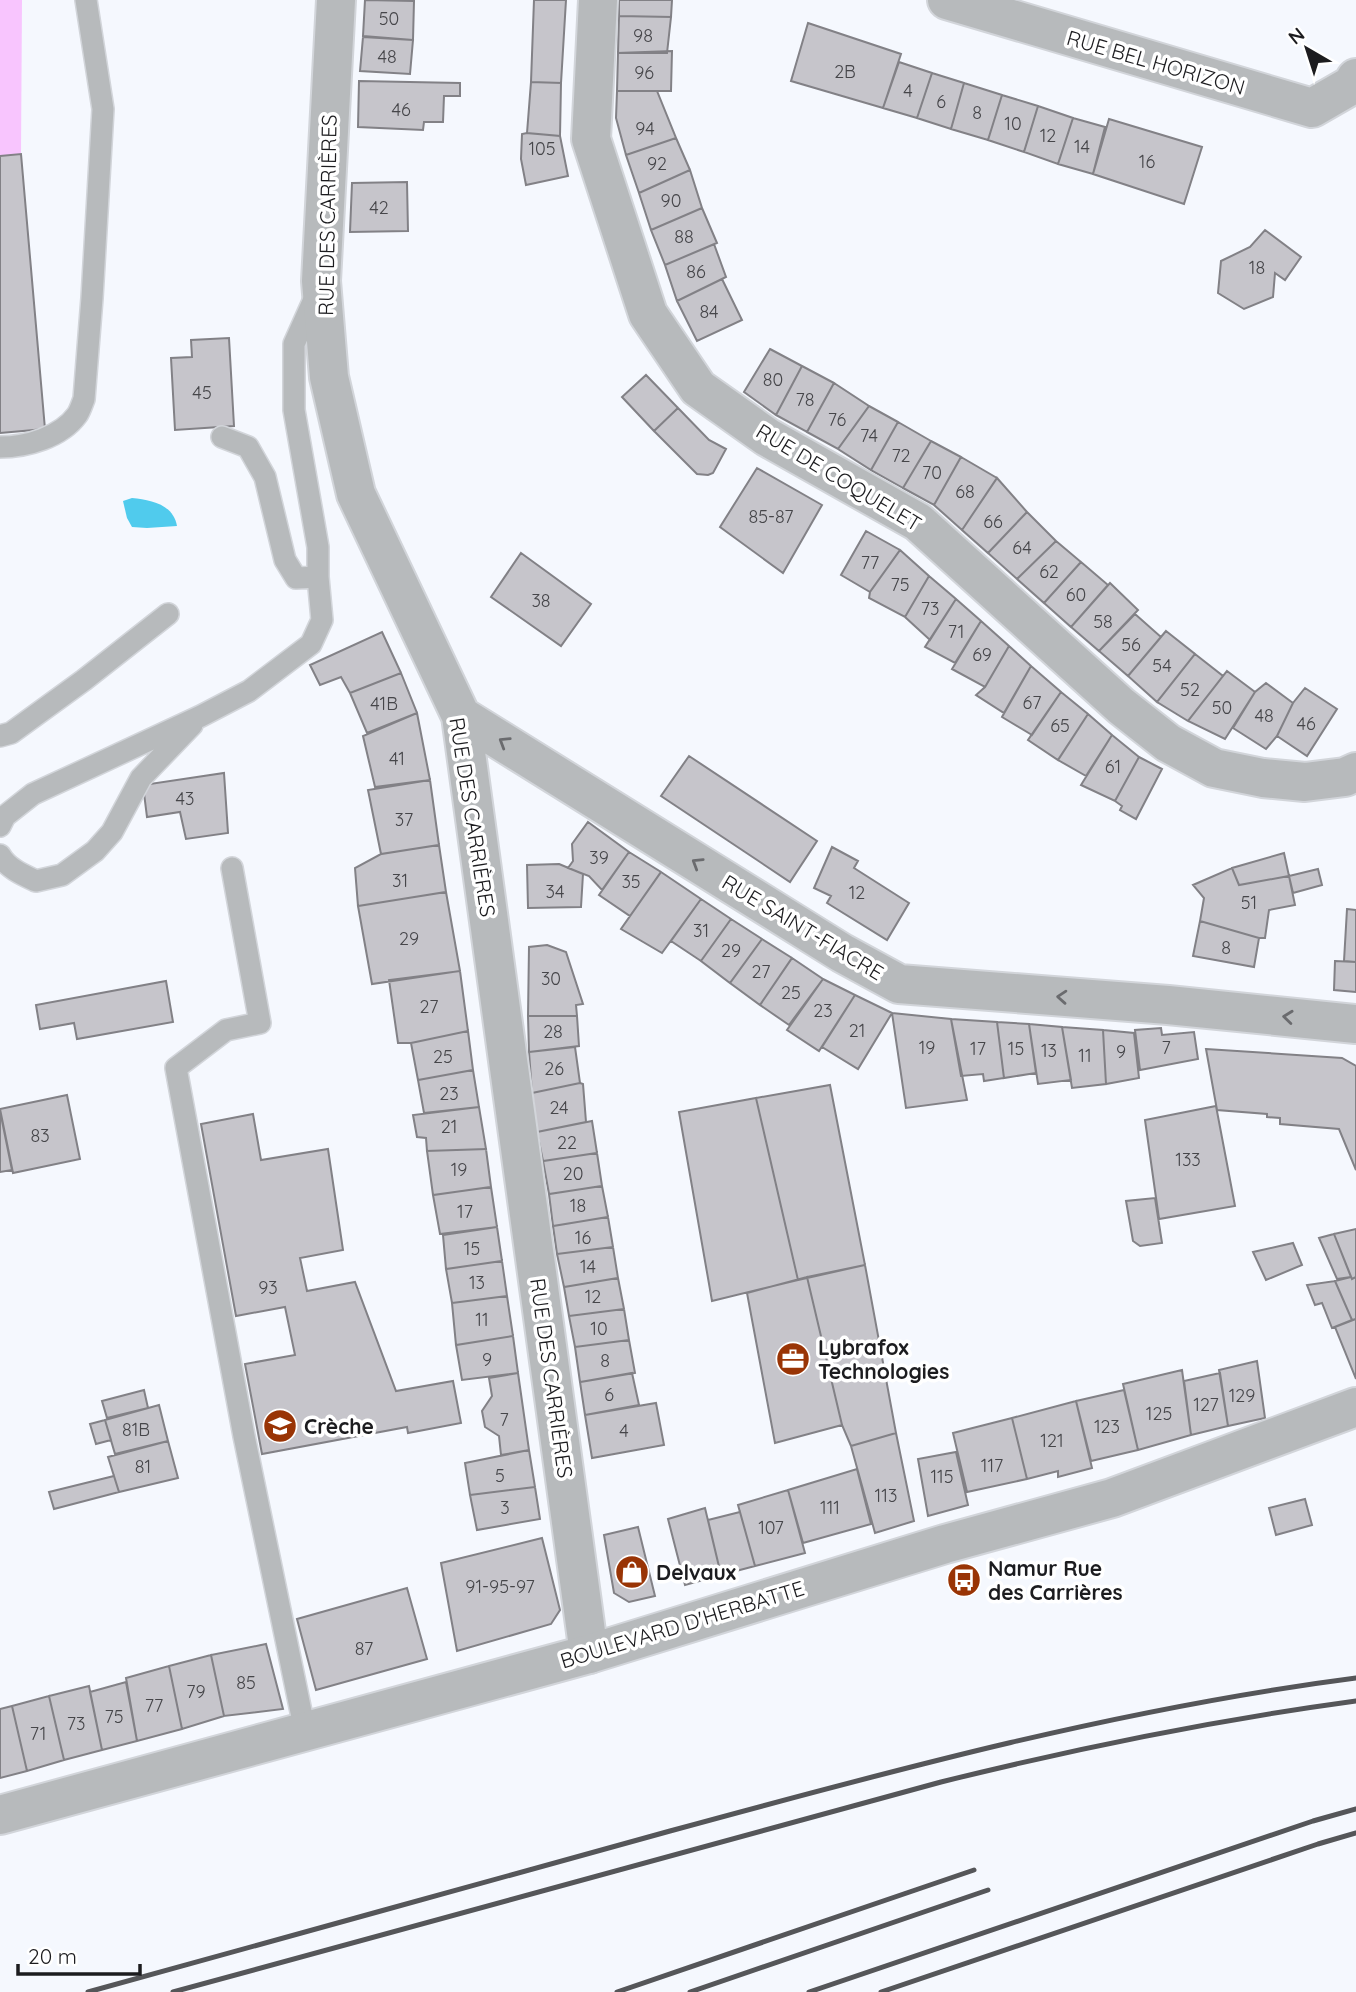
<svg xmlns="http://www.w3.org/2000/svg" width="1356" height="1992" font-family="Quicksand,sans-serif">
  <rect width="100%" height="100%" fill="#f5f8fe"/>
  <path fill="#f8c5fe" d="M0,0h22l-1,154 -21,2z"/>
  <path fill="#50cbed" d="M132,498c19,2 41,6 45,28l-30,2 -15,-1 -5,-9 -4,-17z"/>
  <path fill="#c6c5cb" stroke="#828186" stroke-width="2" d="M365,0l49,1 -1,39 -50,-4z
    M534,0h32l-5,83 -30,-1z
    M619,0h53l-1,17 -52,-1z
    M619,16l52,1 -4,36h-49z
    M808,23l93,31 -18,54 -92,-27z
    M363,37l50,3 -3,34 -50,-3z
    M672,51l-1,40h-54l1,-38z
    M899,62l33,11 -15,45 -34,-10z
    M932,73l32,10 -13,46 -34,-11z
    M359,81l101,2v13h-16l-1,26h-19l-1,8 -65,-3z
    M531,82l30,1 -1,53 -33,-3z
    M964,83l38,12 -14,45 -37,-11z
    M617,91h40l19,47 -50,17 -10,-37z
    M1002,95l36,11 -14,46 -36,-12z
    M1038,106l35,12 -15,46 -34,-12z
    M1073,118l32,9 -12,47 -35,-10z
    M1109,119l93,28 -18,57 -91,-30z
    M527,133l33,3 8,40 -42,9 -5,-26 1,-25z
    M676,138l14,32 -51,23 -13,-38z
    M21,154l24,275 -45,4v-277z
    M690,170l12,38 -51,22 -12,-37z
    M407,182l1,49 -58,1 2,-49z
    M702,208l15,35 -52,22 -14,-35z
    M1265,230l36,27 -16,23 -10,-7 -2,24 -29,12 -26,-16 3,-32 29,-14z
    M714,244l12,33 -49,24 -12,-36z
    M722,279l20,41 -45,21 -20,-40z
    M229,338l5,88 -59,4 -4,-72 21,-1 -1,-17z
    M770,349l32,17 -26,49 -32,-23z
    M802,366l32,17 -27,49 -31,-17z
    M646,375l32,33 -24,23 -32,-34z
    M834,383l35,23 -31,43 -31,-17z
    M869,406l29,16 -27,48 -33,-21z
    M678,408l31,32 17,9 -13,24 -5,2 -11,-1 -43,-43z
    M898,422l33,19 -28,47 -32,-18z
    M931,441l30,16 -27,48 -31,-17z
    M961,457l36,21 -35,52 -28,-25z
    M757,468l65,37 -39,68 -63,-46z
    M997,478l30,34 -39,41 -26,-23z
    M1027,512l29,29 -39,38 -29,-26z
    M866,531l34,19 -30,42 -29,-17z
    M1056,541l25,21 -37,41 -27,-24z
    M900,550l29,26 -24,41 -36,-19 1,-6z
    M521,553l70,51 -30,42 -70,-49z
    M1081,562l27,23 -37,42 -27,-24z
    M929,576l27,23 -26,41 -25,-23z
    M1110,583l28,27 -39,41 -28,-24z
    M956,599l25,22 -26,42 -30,-16z
    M1135,614l26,23 -33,39 -29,-25z
    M981,621l28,25 -24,41 -33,-18z
    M1166,631l29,23 -38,48 -29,-26z
    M382,632l19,41 -51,20 -9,-16 -21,8 -10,-20z
    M1009,646l22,20 -27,47 -28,-18 9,-8z
    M1195,654l28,22 -35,45 -31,-19z
    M1031,666l30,26 -29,43 -30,-18z
    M1227,671l28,21 -30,47 -37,-18z
    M401,673l16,40 -50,20 -17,-40z
    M1266,683l27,20 -16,33 -11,13 -33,-21 22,-36z
    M1305,688l32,21 -30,47 -30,-20 16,-33z
    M1061,692l27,22 -30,46 -30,-20z
    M417,713l13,67 -55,7 -12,-51z
    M1088,714l24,21 -26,41 -28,-16z
    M1112,735l27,22 -24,44 -34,-16z
    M689,756l128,85 -27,41 -129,-86z
    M1139,757l23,12 -26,50 -16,-9 2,-4 -7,-5z
    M224,773l4,60 -42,6 -6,-27 -33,5 -4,-32z
    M430,780l9,65 -58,9 -13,-64z
    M588,822l41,30 -27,38 -13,-14 -21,-8 5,-7 -1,-17z
    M439,845l7,47 -88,14 -3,-38 26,-14z
    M832,847l26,14 -4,7 55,35 -22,37 -60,-37 4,-7 -17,-8z
    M629,852l32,20 -31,44 -31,-21z
    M1284,853l5,23 -50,9 -7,-17z
    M559,864l24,10 -2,33 -53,1 -1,-43z
    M1232,868l7,17 50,-9 6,29 -26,5 -4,28h-6l-59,-17 4,-23 -11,-13z
    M1318,869l4,16 -29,8 -4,-17z
    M661,872l40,27 -39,54 -41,-24z
    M446,892l14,79 -88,13 -14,-78z
    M701,899l30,20 -30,42 -30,-20z
    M1347,909l9,1v52l-12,-1z
    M731,919l31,20 -32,44 -29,-22z
    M1200,921l59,17 -5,29 -61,-11z
    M762,939l30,19 -32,47 -30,-22z
    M547,945l19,7 17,52 -7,1 1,11h-49l1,-69z
    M792,958l31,21 -34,46 -29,-20z
    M1335,961l21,1v30l-22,-2z
    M460,971l8,60 -57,12h-13l-9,-63z
    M823,979l32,16 -36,56 -32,-21z
    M166,981l7,41 -96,17 -3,-16 -34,6 -4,-24z
    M855,995l37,18 -34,56 -36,-22z
    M892,1013l59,6 16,81 -61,8z
    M528,1016h49l2,30 -50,6z
    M951,1019l46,3 7,56 -20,3 -1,-7 -22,2z
    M997,1022l32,2 7,49 -32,5z
    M1029,1024l33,3 9,53 -33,4z
    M1062,1027l41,3 3,54 -34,4z
    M1161,1028l1,7 32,-3 4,27 -58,11 -5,-40z
    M1103,1030l31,3 5,45 -33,6z
    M468,1031l5,39 -55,10 -7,-37z
    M575,1047l5,36 -48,10 -3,-41z
    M1206,1049l136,9 14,8v104l-17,-41 -59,-5v-6l-13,-1v-3l-50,-4z
    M473,1070l6,37 -55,6 -6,-33z
    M580,1083l3,1 3,38 -49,10 -5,-39z
    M830,1085l35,180 -67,15 -42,-182z
    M67,1095l13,64 -67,14 -13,-64z
    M756,1098l42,182 -86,21 -33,-189z
    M1216,1106l19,100 -76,13 -14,-99z
    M479,1107l7,42 -59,2 -1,-13 -9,-1 -4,-22z
    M0,1111l12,59 -12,2z
    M253,1114l8,46 67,-11 15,101 -43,8 7,33 48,-9 41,109 57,-10 8,42 -53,10 -1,-6 -145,27 -17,-90 50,-9 -10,-48 -49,9 -35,-192z
    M592,1121l5,32 -54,8 -6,-29z
    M486,1149l5,38 -58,8 -6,-44z
    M597,1153l5,33 -53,8 -6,-33z
    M602,1186l6,31 -55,9 -4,-32z
    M491,1187l6,40 -57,7 -7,-39z
    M1155,1198l7,45 -22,3 -7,-5 -7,-40z
    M608,1217l5,30 -56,7 -4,-28z
    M497,1227l5,34 -56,8 -3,-34z
    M1356,1229v48l-4,2 -18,-45z
    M1334,1234l17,43 -14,2 -18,-41z
    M1293,1243l9,22 -36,15 -13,-28z
    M613,1247l5,31 -54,9 -7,-33z
    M502,1261l5,35 -55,7 -6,-34z
    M865,1265l31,168 -45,13 -9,-21 -35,-148z
    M807,1277l35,148 -67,18 -28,-150z
    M1351,1277l1,2 4,-2v42l-4,1 -17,-39z
    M618,1278l6,31 -55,7 -5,-29z
    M1335,1281l17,39 -20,8 -10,-25 -7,2 -8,-20z
    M507,1296l6,40 -57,9 -4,-42z
    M624,1309l5,31 -54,7 -6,-31z
    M1356,1319v60l-21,-52z
    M513,1336l5,37 -56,7 -6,-35z
    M629,1340l6,33 -55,9 -5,-35z
    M1257,1361l8,57 -37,8 -9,-56z
    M1182,1370l9,65 -53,15 -15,-66z
    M518,1373l11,77 -28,5 -2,-19 -14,-9 -3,-16 10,-15 -3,-18z
    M632,1373l7,32 -54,10 -5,-33z
    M1220,1373l8,53 -37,9 -7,-54z
    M144,1390l4,18 -41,10 -5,-17z
    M1124,1390l14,60 -47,11 -15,-60z
    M1076,1401l16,67 -34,9v-6l-31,8 -15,-61z
    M656,1403l8,42 -72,13 -7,-43z
    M159,1405l9,36 -53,13 -10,-34z
    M1012,1418l15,61 -60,13 -14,-59z
    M105,1420l6,20 -15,4 -6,-20z
    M896,1433l18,88 -39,12 -24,-87z
    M168,1441l10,37 -59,14 -11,-35z
    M529,1450l6,37 -65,8 -5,-32z
    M956,1452l12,53 -40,11 -10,-57z
    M857,1469l14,55 -68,19 -15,-53z
    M114,1476l5,16 -65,17 -5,-17z
    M535,1487l5,32 -63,11 -7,-35z
    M788,1490l17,63 -50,13 -17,-61z
    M1305,1499l7,26 -36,10 -7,-27z
    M705,1508l16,67 -36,10 -17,-66z
    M740,1512l15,54 -34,9 -13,-55z
    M638,1527l17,69 -26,6 -15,-9 -10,-58z
    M542,1538l18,72 -9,14 -94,27 -16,-88z
    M407,1588l20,71 -111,31 -19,-71z
    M266,1644l17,65 -59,7 -13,-61z
    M211,1655l13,61 -42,13 -13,-63z
    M169,1666l13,63 -45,12 -11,-63z
    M126,1682l11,59 -35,9 -12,-58z
    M89,1686l13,64 -38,10 -15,-64z
    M49,1696l15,64 -37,11 -15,-65z
    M12,1706l15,65 -27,7v-69z"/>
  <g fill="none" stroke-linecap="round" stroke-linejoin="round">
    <g stroke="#d2d5da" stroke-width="24">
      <path id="service" d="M316,295l-22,49v66l24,137v30
        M0,447c27,0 61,-10 77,-32 3,-4 5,-11 7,-16l8,-101 11,-189 -17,-109
        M0,736l11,-3 73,-53 84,-66
        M0,826l5,-10 28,-22 168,-78 48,-25 62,-47 11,-24 -4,-43 -22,1 -11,-18 -20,-83 -17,-30 -26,-10
        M0,855c7,13 23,20 36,26l26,-6 33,-24 17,-19 29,-54 51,-53
        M232,868l28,155 -34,7 -50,38 68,368 61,295"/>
    </g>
    <g stroke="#d2d5da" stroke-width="42">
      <path id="minor" d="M336,0l-15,281 8,96 27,117 105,222 128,938
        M598,0l-7,139 57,175 50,74 69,49 151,85 203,184 47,37 46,25 49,10 42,4 40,-5 11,-5
        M947,0l365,108 40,-23 4,-7
        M461,716l381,237 57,31 269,21 188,19"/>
    </g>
    <g stroke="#d2d5da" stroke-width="42">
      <path id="tertiary" d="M0,1815l589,-161 356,-110 167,-46 244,-91"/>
    </g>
    <use href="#service" stroke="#b7babc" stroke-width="21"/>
    <use href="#minor" stroke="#b7babc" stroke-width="38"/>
    <use href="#tertiary" stroke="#b7babc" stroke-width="38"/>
    <path stroke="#555659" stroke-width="5" d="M88,1992c194,-54 388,-107 582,-161 227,-62 453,-123 686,-153
      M173,1992l768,-210c137,-34 275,-62 415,-81
      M617,1992l357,-122
      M690,1992l298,-102
      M809,1992l504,-171 43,-12
      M881,1992l437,-148 38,-11"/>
  </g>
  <defs><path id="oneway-chevron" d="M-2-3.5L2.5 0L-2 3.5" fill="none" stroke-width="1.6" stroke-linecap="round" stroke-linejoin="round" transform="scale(1.75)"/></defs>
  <g stroke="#6a6b6e">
    <use href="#oneway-chevron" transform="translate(504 742) rotate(-148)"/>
    <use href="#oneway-chevron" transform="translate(697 863) rotate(-148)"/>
    <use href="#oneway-chevron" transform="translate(1062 997) rotate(-176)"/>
    <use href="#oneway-chevron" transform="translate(1288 1017) rotate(-174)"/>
  </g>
  <defs>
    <g id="office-disc" transform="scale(1.75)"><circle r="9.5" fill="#993405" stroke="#fff"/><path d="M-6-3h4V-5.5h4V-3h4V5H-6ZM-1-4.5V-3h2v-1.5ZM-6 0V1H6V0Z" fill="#fff"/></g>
    <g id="school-disc" transform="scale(1.75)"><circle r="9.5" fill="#993405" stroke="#fff"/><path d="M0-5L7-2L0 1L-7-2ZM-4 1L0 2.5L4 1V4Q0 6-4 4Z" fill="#fff"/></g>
    <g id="shop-disc" transform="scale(1.75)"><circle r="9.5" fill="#993405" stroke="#fff"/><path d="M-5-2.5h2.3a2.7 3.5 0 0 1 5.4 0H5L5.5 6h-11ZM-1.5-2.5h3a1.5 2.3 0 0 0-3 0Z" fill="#fff"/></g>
    <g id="bus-disc" transform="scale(1.75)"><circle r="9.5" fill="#993405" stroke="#fff"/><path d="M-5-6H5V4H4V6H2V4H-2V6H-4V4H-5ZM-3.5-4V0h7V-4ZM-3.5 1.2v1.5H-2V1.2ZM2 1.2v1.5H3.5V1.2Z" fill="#fff"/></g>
  </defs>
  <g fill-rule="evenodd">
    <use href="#office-disc" x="793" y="1359"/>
    <use href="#school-disc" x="280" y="1426"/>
    <use href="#shop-disc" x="632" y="1572"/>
    <use href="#bus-disc" x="964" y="1580"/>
  </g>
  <g text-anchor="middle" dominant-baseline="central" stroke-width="7" stroke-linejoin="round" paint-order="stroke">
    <g font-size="18" fill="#46464a">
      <text x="389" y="18">50</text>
      <text x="643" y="35">98</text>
      <text x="387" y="56">48</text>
      <text x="845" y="71">2B</text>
      <text x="644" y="72">96</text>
      <text x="908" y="90">4</text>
      <text x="941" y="101">6</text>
      <text x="401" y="109">46</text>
      <text x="977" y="112">8</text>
      <text x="1013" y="123">10</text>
      <text x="645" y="128">94</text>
      <text x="1048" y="135">12</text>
      <text x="1082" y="146">14</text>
      <text x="542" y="148">105</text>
      <text x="1147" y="161">16</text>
      <text x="657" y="163">92</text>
      <text x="671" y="200">90</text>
      <text x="379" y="207">42</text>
      <text x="684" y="236">88</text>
      <text x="1257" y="267">18</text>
      <text x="696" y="271">86</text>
      <text x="709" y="311">84</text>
      <text x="773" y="379">80</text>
      <text x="202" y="392">45</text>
      <text x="805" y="399">78</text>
      <text x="837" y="419">76</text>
      <text x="869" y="435">74</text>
      <text x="901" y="455">72</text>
      <text x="932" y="472">70</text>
      <text x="965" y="491">68</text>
      <text x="771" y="516">85-87</text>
      <text x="993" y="521">66</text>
      <text x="1022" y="547">64</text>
      <text x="870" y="562">77</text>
      <text x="1049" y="571">62</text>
      <text x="900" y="584">75</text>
      <text x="1076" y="594">60</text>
      <text x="541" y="600">38</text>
      <text x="930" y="608">73</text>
      <text x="1103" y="621">58</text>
      <text x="956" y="631">71</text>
      <text x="1131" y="644">56</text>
      <text x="982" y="654">69</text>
      <text x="1162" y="665">54</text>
      <text x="1190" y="689">52</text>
      <text x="1032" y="702">67</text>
      <text x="384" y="703">41B</text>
      <text x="1222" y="707">50</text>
      <text x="1264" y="715">48</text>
      <text x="1306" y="723">46</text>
      <text x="1060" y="725">65</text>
      <text x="397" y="758">41</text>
      <text x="1113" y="766">61</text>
      <text x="185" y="798">43</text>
      <text x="404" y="819">37</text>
      <text x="599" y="857">39</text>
      <text x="400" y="880">31</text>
      <text x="631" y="881">35</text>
      <text x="555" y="891">34</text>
      <text x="857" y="892">12</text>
      <text x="1249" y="902">51</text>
      <text x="701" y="930">31</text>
      <text x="409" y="938">29</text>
      <text x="1226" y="947">8</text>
      <text x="731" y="950">29</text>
      <text x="761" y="971">27</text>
      <text x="551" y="978">30</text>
      <text x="791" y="992">25</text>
      <text x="429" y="1006">27</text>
      <text x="823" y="1010">23</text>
      <text x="857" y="1030">21</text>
      <text x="553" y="1031">28</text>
      <text x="927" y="1047">19</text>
      <text x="1166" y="1047">7</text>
      <text x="978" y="1048">17</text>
      <text x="1016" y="1048">15</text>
      <text x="1049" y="1050">13</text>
      <text x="1121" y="1051">9</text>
      <text x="1085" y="1055">11</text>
      <text x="443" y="1056">25</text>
      <text x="554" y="1068">26</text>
      <text x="449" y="1093">23</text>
      <text x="559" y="1107">24</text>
      <text x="449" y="1126">21</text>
      <text x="40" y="1135">83</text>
      <text x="567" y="1142">22</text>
      <text x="1188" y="1159">133</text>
      <text x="459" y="1169">19</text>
      <text x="573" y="1173">20</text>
      <text x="578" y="1205">18</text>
      <text x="465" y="1211">17</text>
      <text x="583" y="1237">16</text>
      <text x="472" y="1248">15</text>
      <text x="588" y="1266">14</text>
      <text x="477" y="1282">13</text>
      <text x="268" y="1287">93</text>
      <text x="593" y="1296">12</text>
      <text x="482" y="1319">11</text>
      <text x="599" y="1328">10</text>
      <text x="487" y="1359">9</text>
      <text x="605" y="1360">8</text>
      <text x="609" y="1394">6</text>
      <text x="1242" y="1395">129</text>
      <text x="1206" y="1404">127</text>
      <text x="1159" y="1413">125</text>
      <text x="504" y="1419">7</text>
      <text x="1107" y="1426">123</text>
      <text x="136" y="1429">81B</text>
      <text x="624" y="1430">4</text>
      <text x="1052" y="1440">121</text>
      <text x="992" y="1465">117</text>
      <text x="143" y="1466">81</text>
      <text x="500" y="1475">5</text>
      <text x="942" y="1476">115</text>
      <text x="886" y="1495">113</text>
      <text x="505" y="1507">3</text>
      <text x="830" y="1507">111</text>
      <text x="771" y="1527">107</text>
      <text x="500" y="1586">91-95-97</text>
      <text x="364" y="1648">87</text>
      <text x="246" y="1682">85</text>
      <text x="196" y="1691">79</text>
      <text x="154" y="1705">77</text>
      <text x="114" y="1716">75</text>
      <text x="76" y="1723">73</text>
      <text x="38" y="1733">71</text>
    </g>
    <g font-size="21" fill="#1c1c1f" stroke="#fff">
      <text transform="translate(1156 62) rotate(16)">RUE BEL HORIZON</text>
      <text transform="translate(327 215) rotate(-89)">RUE DES CARRIÈRES</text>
      <text transform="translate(839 477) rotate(31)">RUE DE COQUELET</text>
      <text transform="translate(473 817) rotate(81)">RUE DES CARRIÈRES</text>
      <text transform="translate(803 927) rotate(31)">RUE SAINT-FIACRE</text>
      <text transform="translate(552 1378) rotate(82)">RUE DES CARRIÈRES</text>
      <text transform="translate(682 1624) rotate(-17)">BOULEVARD D'HERBATTE</text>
    </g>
    <g font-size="21" font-weight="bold" fill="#1c1c1f" stroke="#fff" text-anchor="start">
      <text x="818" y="1347">Lybrafox<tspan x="818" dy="24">Technologies</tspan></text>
      <text x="304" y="1426">Crèche</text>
      <text x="988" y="1568">Namur Rue<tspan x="988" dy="24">des Carrières</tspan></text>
      <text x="656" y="1572">Delvaux</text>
    </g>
  </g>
  <g transform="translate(1307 49) rotate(321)" stroke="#ffffff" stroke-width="5" paint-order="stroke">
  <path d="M0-5L12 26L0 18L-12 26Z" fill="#1c1c1f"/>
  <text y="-10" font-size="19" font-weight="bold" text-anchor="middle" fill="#1c1c1f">N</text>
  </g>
  <path d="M18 1964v10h122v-10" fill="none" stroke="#1c1c1f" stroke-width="3.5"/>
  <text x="28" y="1964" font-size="21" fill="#1c1c1f" stroke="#ffffff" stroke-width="5" paint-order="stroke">20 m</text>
</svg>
